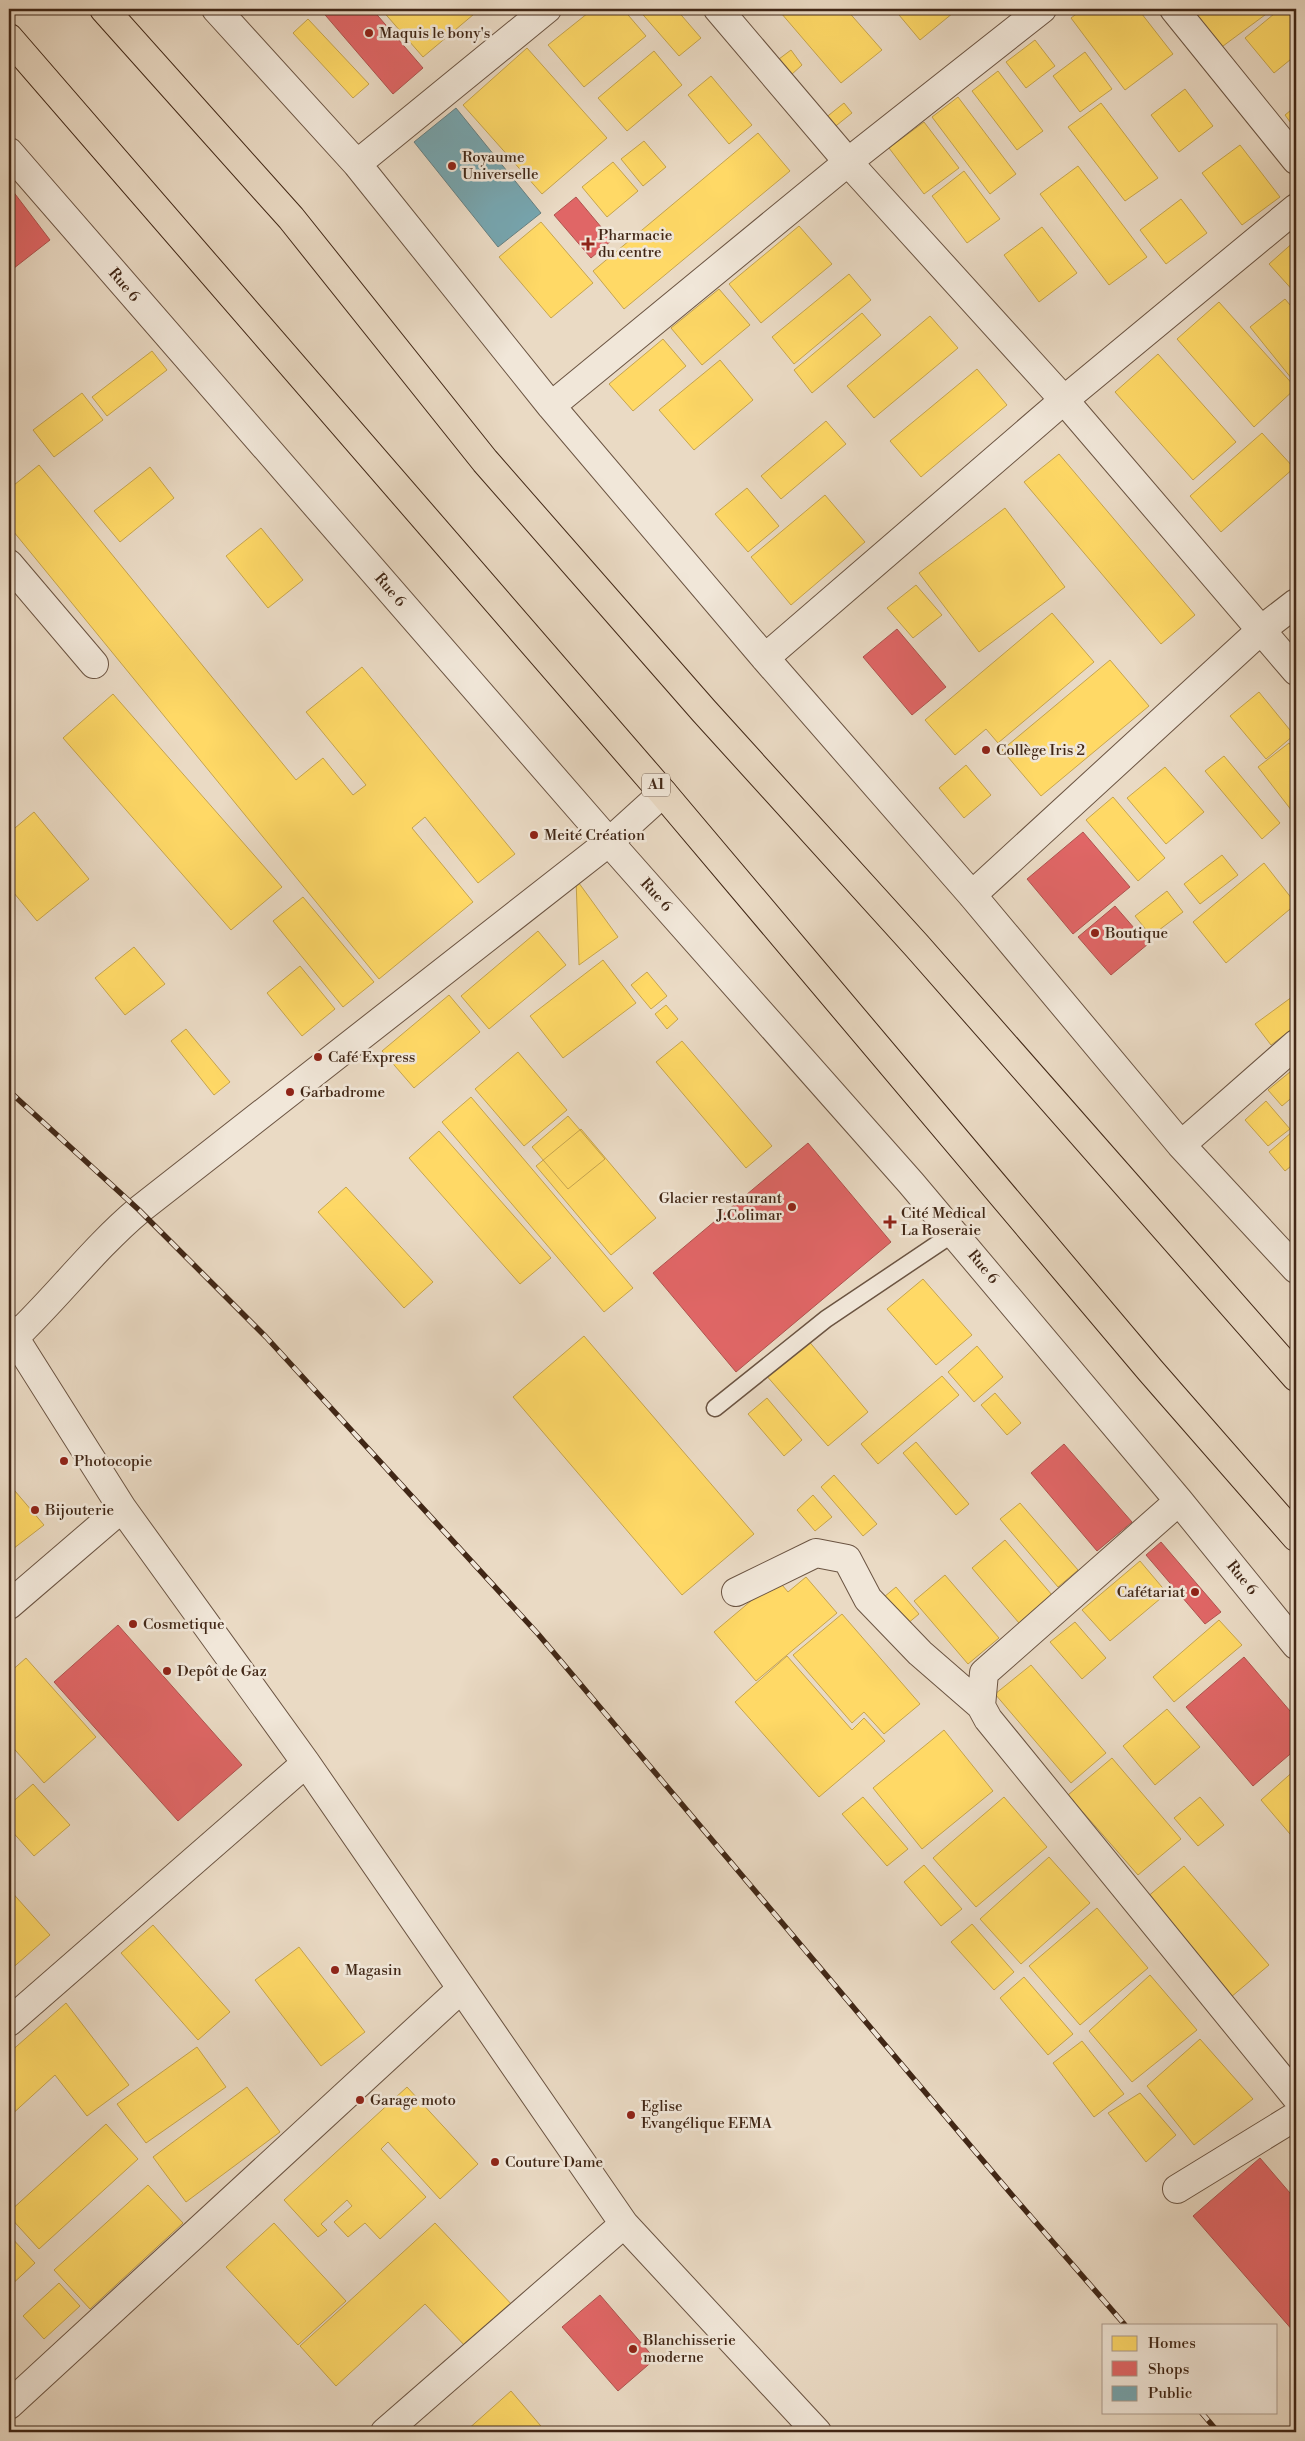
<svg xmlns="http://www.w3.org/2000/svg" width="1305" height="2441" font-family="'Libre Bodoni',serif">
  <rect width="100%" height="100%" fill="#eadac4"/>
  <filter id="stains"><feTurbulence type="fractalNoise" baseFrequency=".004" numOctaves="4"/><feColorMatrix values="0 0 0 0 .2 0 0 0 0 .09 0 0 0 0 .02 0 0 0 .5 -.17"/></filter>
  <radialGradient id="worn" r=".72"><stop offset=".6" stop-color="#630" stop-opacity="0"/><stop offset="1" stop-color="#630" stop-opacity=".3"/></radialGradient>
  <path fill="#ffd966" stroke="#c6a44e" d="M381,9h99l-57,48z
    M593,9h30l23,27 -62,51 -36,-42z
    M638,9h38l25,29 -22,18z
    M787,9h59l36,41 -41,33 -60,-70z
    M894,9h56l3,4 -33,27z
    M1083,9h55l35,45 -48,36 -54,-72z
    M1187,9h86l-54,40z
    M1280,9h16v46l-22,18 -29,-35z
    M308,19l61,65 -16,14 -60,-65z
    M1035,40l20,26 -29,22 -20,-26z
    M527,48l80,90 -65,56 -79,-89z
    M791,50l11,15 -11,10 -12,-16z
    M654,51l28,34 -55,46 -29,-33z
    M1085,52l27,37 -32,23 -27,-36z
    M998,71l45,60 -26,19 -45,-59z
    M711,76l41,49 -23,19 -41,-49z
    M1185,89l28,37 -34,26 -28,-37z
    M958,97l58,77 -26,20 -58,-77z
    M844,103l8,10 -20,16 -8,-10z
    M1101,103l57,75 -33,23 -57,-74z
    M1296,106v24l-11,-15z
    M924,122l35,46 -35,26 -35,-46z
    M758,133l32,38 -166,138 -31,-38z
    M644,141l22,26 -23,19 -22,-27z
    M1240,145l40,52 -38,28 -40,-52z
    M613,162l25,29 -31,26 -25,-30z
    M1078,166l69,91 -38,28 -69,-91z
    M964,171l36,48 -33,24 -35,-47z
    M1181,199l26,34 -41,31 -26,-34z
    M541,222l52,61 -42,35 -52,-61z
    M799,226l33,38 -71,59 -32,-39z
    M1042,227l35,46 -38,29 -35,-47z
    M1296,240v54l-27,-30z
    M849,274l22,26 -77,64 -22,-27z
    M719,289l31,36 -48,40 -31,-37z
    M1285,299l11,13v72l-46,-57z
    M1219,302l77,86 -42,39 -77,-88z
    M862,313l19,22 -69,58 -18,-23z
    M930,316l28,32 -84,70 -27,-32z
    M663,339l23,27 -53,45 -24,-27z
    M152,351l15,19 -60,46 -15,-19z
    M1158,354l78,88 -43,38 -78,-88z
    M720,360l33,40 -59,50 -35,-40z
    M977,369l30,36 -86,72 -31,-36z
    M82,393l21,27 -49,37 -21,-27z
    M826,421l20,23 -65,55 -20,-23z
    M1262,433l32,35 -73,64 -31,-36z
    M1059,454l136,161 -34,29 -137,-162z
    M39,465l257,315 27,-22 30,37 13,-10 -60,-73 56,-45 153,187 -37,29 -53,-66 -13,11 61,74 -94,77 -370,-453v-37z
    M150,467l24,31 -54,44 -26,-31z
    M747,488l32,38 -31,26 -33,-38z
    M825,495l40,47 -74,63 -40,-48z
    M1005,508l60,79 -86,65 -60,-79z
    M261,528l42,52 -35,28 -42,-52z
    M916,585l26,30 -29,23 -26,-30z
    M1052,613l42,49 -96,81 -12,-14 -31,26 -30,-35z
    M1110,660l39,46 -108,90 -39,-46z
    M1259,692l35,43 -28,24 -36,-43z
    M113,694l169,193 -51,43 -168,-192z
    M1289,743l7,10 -1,62 -37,-48z
    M1224,756l56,67 -18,16 -57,-68z
    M966,765l25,30 -27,23 -25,-30z
    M1165,767l39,45 -38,32 -39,-46z
    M1113,797l52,61 -27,23 -52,-61z
    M34,812l55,67 -52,42 -28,-34v-54z
    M1222,855l16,20 -38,29 -16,-20z
    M1264,863l32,41 -70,59 -33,-41z
    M576,879l42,58 -39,28z
    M1167,891l16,21 -32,24 -16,-20z
    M303,897l71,85 -31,25 -70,-86z
    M538,931l28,34 -77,64 -28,-33z
    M134,947l31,37 -40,31 -30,-37z
    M603,960l33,43 -73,55 -33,-42z
    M300,966l35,43 -33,27 -35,-43z
    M647,972l20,24 -16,13 -20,-24z
    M1296,994v32l-25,19 -16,-21z
    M449,995l31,37 -66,56 -32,-37z
    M666,1005l12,14 -11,10 -12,-15z
    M186,1029l44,53 -16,13 -43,-54z
    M682,1041l90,105 -26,22 -90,-106z
    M518,1052l49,58 -43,36 -49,-57z
    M1296,1067v27l-14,12 -14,-16z
    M471,1097l162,191 -29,24 -162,-190z
    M1266,1101l24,28 -22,17 -23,-26z
    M568,1116l37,43 -37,30 -36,-42z
    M581,1129l75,89 -45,37 -75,-89z
    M439,1131l112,127 -31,26 -111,-126z
    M1292,1132l4,6v24l-11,9 -16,-19z
    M346,1187l87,95 -29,26 -86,-96z
    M923,1279l49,56 -36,30 -49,-56z
    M584,1336l170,198 -72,61 -169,-198z
    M807,1339l61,73 -40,34 -63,-72z
    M977,1346l26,31 -29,25 -26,-30z
    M942,1376l17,19 -81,69 -17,-20z
    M995,1393l26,30 -14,12 -26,-30z
    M767,1398l35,42 -18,16 -36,-42z
    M916,1442l53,62 -13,11 -53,-62z
    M834,1475l43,49 -14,12 -42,-49z
    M9,1484l35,41 -35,27z
    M813,1495l19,22 -17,14 -18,-21z
    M1020,1503l58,67 -20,17 -58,-68z
    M1005,1540l47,55 -33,28 -47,-55z
    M1140,1561l27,32 -57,48 -28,-31z
    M945,1575l54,63 -31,26 -54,-63z
    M806,1577l31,36 -81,68 -42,-49 63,-53 11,13z
    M896,1587l23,27 -18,15 -23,-27z
    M842,1614l78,90 -36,30 -20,-22 -12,11 -59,-68z
    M1219,1620l23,25 -68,57 -21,-25z
    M1075,1622l31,36 -24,21 -32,-37z
    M787,1656l65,74 12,-12 21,23 -66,56 -84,-95z
    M26,1658l70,79 -52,46 -35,-40v-70z
    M1031,1665l75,88 -35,30 -76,-89z
    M1167,1709l33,38 -45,38 -32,-39z
    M944,1730l49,61 -71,58 -49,-61z
    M1112,1758l69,81 -43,36 -70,-80z
    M1296,1769v72l-35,-41z
    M33,1784l37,41 -36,31 -25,-28v-23z
    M863,1797l45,52 -21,17 -45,-52z
    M1004,1797l43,50 -71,60 -43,-49z
    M1200,1797l24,28 -26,21 -24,-28z
    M1049,1857l41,46 -69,61 -41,-45z
    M924,1865l38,44 -21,17 -37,-44z
    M1184,1866l85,99 -38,32 -85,-99z
    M9,1889l41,46 -41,36z
    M1097,1908l51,60 -68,57 -51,-59z
    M972,1924l42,48 -20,18 -43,-48z
    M153,1925l77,87 -32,28 -77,-87z
    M299,1947l66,85 -44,34 -66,-86z
    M1150,1975l47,55 -65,52 -43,-51z
    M1024,1977l49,57 -25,21 -48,-57z
    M66,2003l63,82 -42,31 -32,-41 -46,42v-64z
    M1200,2039l53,60 -59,46 -47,-59z
    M1082,2041l42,53 -30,23 -41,-54z
    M197,2047l29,40 -80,56 -29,-39z
    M247,2087l33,45 -94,70 -33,-45z
    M407,2087l71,77 -38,35 -52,-57 -7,7 45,48 -46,42 -15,-16 -17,14 -14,-15 18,-16 -5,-6 -26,24 6,6 -9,7 -34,-37z
    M1140,2093l36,42 -30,27 -38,-49z
    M106,2124l32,35 -99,90 -30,-33v-4z
    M148,2185l35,38 -93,86 -36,-39z
    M274,2223l72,78 -48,44 -72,-78z
    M435,2223l79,84 -46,42 -43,-45 -89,82 -36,-40z
    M9,2235l26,28 -26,24z
    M59,2283l21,23 -36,33 -21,-23z
    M511,2391l35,41h-79l-1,-1z"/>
  <path fill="#e06666" stroke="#b0534e" d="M320,9h52l51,59 -30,26z
    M9,186l41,54 -41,32z
    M576,197l36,43 -21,18 -37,-43z
    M897,629l49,58 -34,28 -49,-58z
    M1083,832l47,55 -57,47 -46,-55z
    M1115,906l33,38 -37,31 -33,-38z
    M808,1143l83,99 -155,130 -83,-99z
    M1064,1444l68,78 -35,29 -66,-78z
    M1161,1542l60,70 -16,12 -59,-69z
    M118,1625l124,140 -64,56 -124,-139z
    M1244,1657l52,61v31l-43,37 -67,-79z
    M1260,2158l36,42v130l-2,2 -101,-116z
    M600,2295l55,64 -37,32 -56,-64z"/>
  <path fill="#76a5af" stroke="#667f81" d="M456,108l85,105 -43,34 -84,-105z"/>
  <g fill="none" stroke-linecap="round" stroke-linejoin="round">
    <g stroke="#6b5442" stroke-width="19">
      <path id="service" d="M715,1408l111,-89 128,-86"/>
    </g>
    <g stroke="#6b5442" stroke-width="30">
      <path id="minor" d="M216,9l141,155 194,242 214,252 207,237 209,250 115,124
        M718,9l130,153 216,238 232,271
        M1174,9l122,151
        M9,152l600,690 302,341 268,318 117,144
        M357,164l190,-155
        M551,406l297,-244 194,-153
        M9,564l85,100
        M765,658l299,-258 232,-192
        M972,895l289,-265 35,-27
        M1181,1145l115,-101
        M9,1329l113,179 184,255 318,461 193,208
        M15,1337c43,-41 79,-89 124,-127l470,-368 54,-49
        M1179,1501l-195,172 -3,33 7,13 308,378
        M736,1592l80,-39 31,6 21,40 52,54 61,53
        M9,1605l113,-97
        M9,2022l297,-259
        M1177,2189l119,-73
        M9,2405l452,-416
        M385,2432l239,-208"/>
    </g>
    <g stroke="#412716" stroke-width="30">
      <path id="primary" d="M104,9l187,209 194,243 219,250 213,235 379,431
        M9,38l654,755 487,577 146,167"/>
    </g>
    <use href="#service" stroke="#f1e7d9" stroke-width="16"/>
    <use href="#minor" stroke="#f1e7d9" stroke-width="28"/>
    <use href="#primary" stroke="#eadac4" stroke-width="28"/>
    <g stroke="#412716" stroke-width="5.5">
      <path id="rail" d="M9,1091l130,119 127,127 272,297 474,561 113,130
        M1201,2412l17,20"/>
    </g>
    <use href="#rail" stroke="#f1e7d9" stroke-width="4" stroke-dasharray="11" stroke-linecap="butt"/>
  </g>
  <g fill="#8f2418" stroke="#f1e7d9" stroke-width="2">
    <circle cx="369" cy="33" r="5"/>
    <circle cx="452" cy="166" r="5"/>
    <path d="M585.5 236.5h5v5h5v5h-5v5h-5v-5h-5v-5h5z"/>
    <circle cx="986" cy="750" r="5"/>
    <circle cx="534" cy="835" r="5"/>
    <circle cx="1095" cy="933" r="5"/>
    <circle cx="318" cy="1057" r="5"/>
    <circle cx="290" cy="1092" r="5"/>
    <circle cx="792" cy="1207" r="5"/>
    <path d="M887.5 1214.5h5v5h5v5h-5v5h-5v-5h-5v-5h5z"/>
    <circle cx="64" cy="1461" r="5"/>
    <circle cx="35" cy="1510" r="5"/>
    <circle cx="1195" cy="1592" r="5"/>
    <circle cx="133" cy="1624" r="5"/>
    <circle cx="167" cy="1671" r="5"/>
    <circle cx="335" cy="1970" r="5"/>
    <circle cx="360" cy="2100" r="5"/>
    <circle cx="631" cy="2115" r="5"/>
    <circle cx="495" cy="2162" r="5"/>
    <circle cx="633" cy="2349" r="5"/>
  </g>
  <g text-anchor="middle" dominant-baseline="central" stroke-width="5" stroke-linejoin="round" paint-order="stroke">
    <rect fill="#f1e7d9" stroke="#766150" stroke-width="1" x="642" y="773.5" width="28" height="23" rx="4"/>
    <g font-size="14" font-weight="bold" fill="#412716">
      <text x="656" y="785">A1</text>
    </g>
    <g font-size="15" fill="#412716" stroke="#f1e7d9" text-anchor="start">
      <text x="379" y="33">Maquis le bony's</text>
      <text x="462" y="157">Royaume<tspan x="462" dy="17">Universelle</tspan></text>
      <text x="598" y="235">Pharmacie<tspan x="598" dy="17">du centre</tspan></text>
      <text x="996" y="750">Collège Iris 2</text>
      <text x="544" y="835">Meité Création</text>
      <text x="1105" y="933">Boutique</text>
      <text x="328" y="1057">Café Express</text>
      <text x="300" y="1092">Garbadrome</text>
      <text x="782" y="1198" text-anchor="end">Glacier restaurant<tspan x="782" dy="17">J.Colimar</tspan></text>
      <text x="901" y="1213">Cité Medical<tspan x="901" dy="17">La Roseraie</tspan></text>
      <text x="74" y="1461">Photocopie</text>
      <text x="45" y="1510">Bijouterie</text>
      <text x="1185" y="1592" text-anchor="end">Cafétariat</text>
      <text x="143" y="1624">Cosmetique</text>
      <text x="177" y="1671">Depôt de Gaz</text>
      <text x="345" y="1970">Magasin</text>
      <text x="370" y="2100">Garage moto</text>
      <text x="641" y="2106">Eglise<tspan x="641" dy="17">Evangélique EEMA</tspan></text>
      <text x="505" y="2162">Couture Dame</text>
      <text x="643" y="2340">Blanchisserie<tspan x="643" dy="17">moderne</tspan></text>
    </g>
    <g font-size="15" fill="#412716" stroke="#f1e7d9">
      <text transform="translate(124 285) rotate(49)">Rue 6</text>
      <text transform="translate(390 590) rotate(49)">Rue 6</text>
      <text transform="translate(656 895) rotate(48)">Rue 6</text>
      <text transform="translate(983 1267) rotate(50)">Rue 6</text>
      <text transform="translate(1242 1578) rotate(51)">Rue 6</text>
    </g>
  </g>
  <rect width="1305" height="2441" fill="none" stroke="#eadac4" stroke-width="30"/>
  <rect x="10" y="10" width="1285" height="2421" fill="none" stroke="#412716" stroke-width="2.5"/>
  <rect x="15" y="15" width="1275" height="2411" fill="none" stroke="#412716"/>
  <rect x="1102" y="2324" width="175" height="90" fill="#f1e7d9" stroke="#ab9a8b"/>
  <rect x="1112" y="2336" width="25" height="15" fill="#ffd966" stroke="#ab9a8b"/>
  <text x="1148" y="2348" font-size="15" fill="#412716">Homes</text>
  <rect x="1112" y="2361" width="25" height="15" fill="#e06666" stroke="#ab9a8b"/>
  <text x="1148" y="2374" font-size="15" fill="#412716">Shops</text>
  <rect x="1112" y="2386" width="25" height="15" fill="#76a5af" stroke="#ab9a8b"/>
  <text x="1148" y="2398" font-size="15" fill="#412716">Public</text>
  <rect width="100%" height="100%" filter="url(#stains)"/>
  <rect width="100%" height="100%" fill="url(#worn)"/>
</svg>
